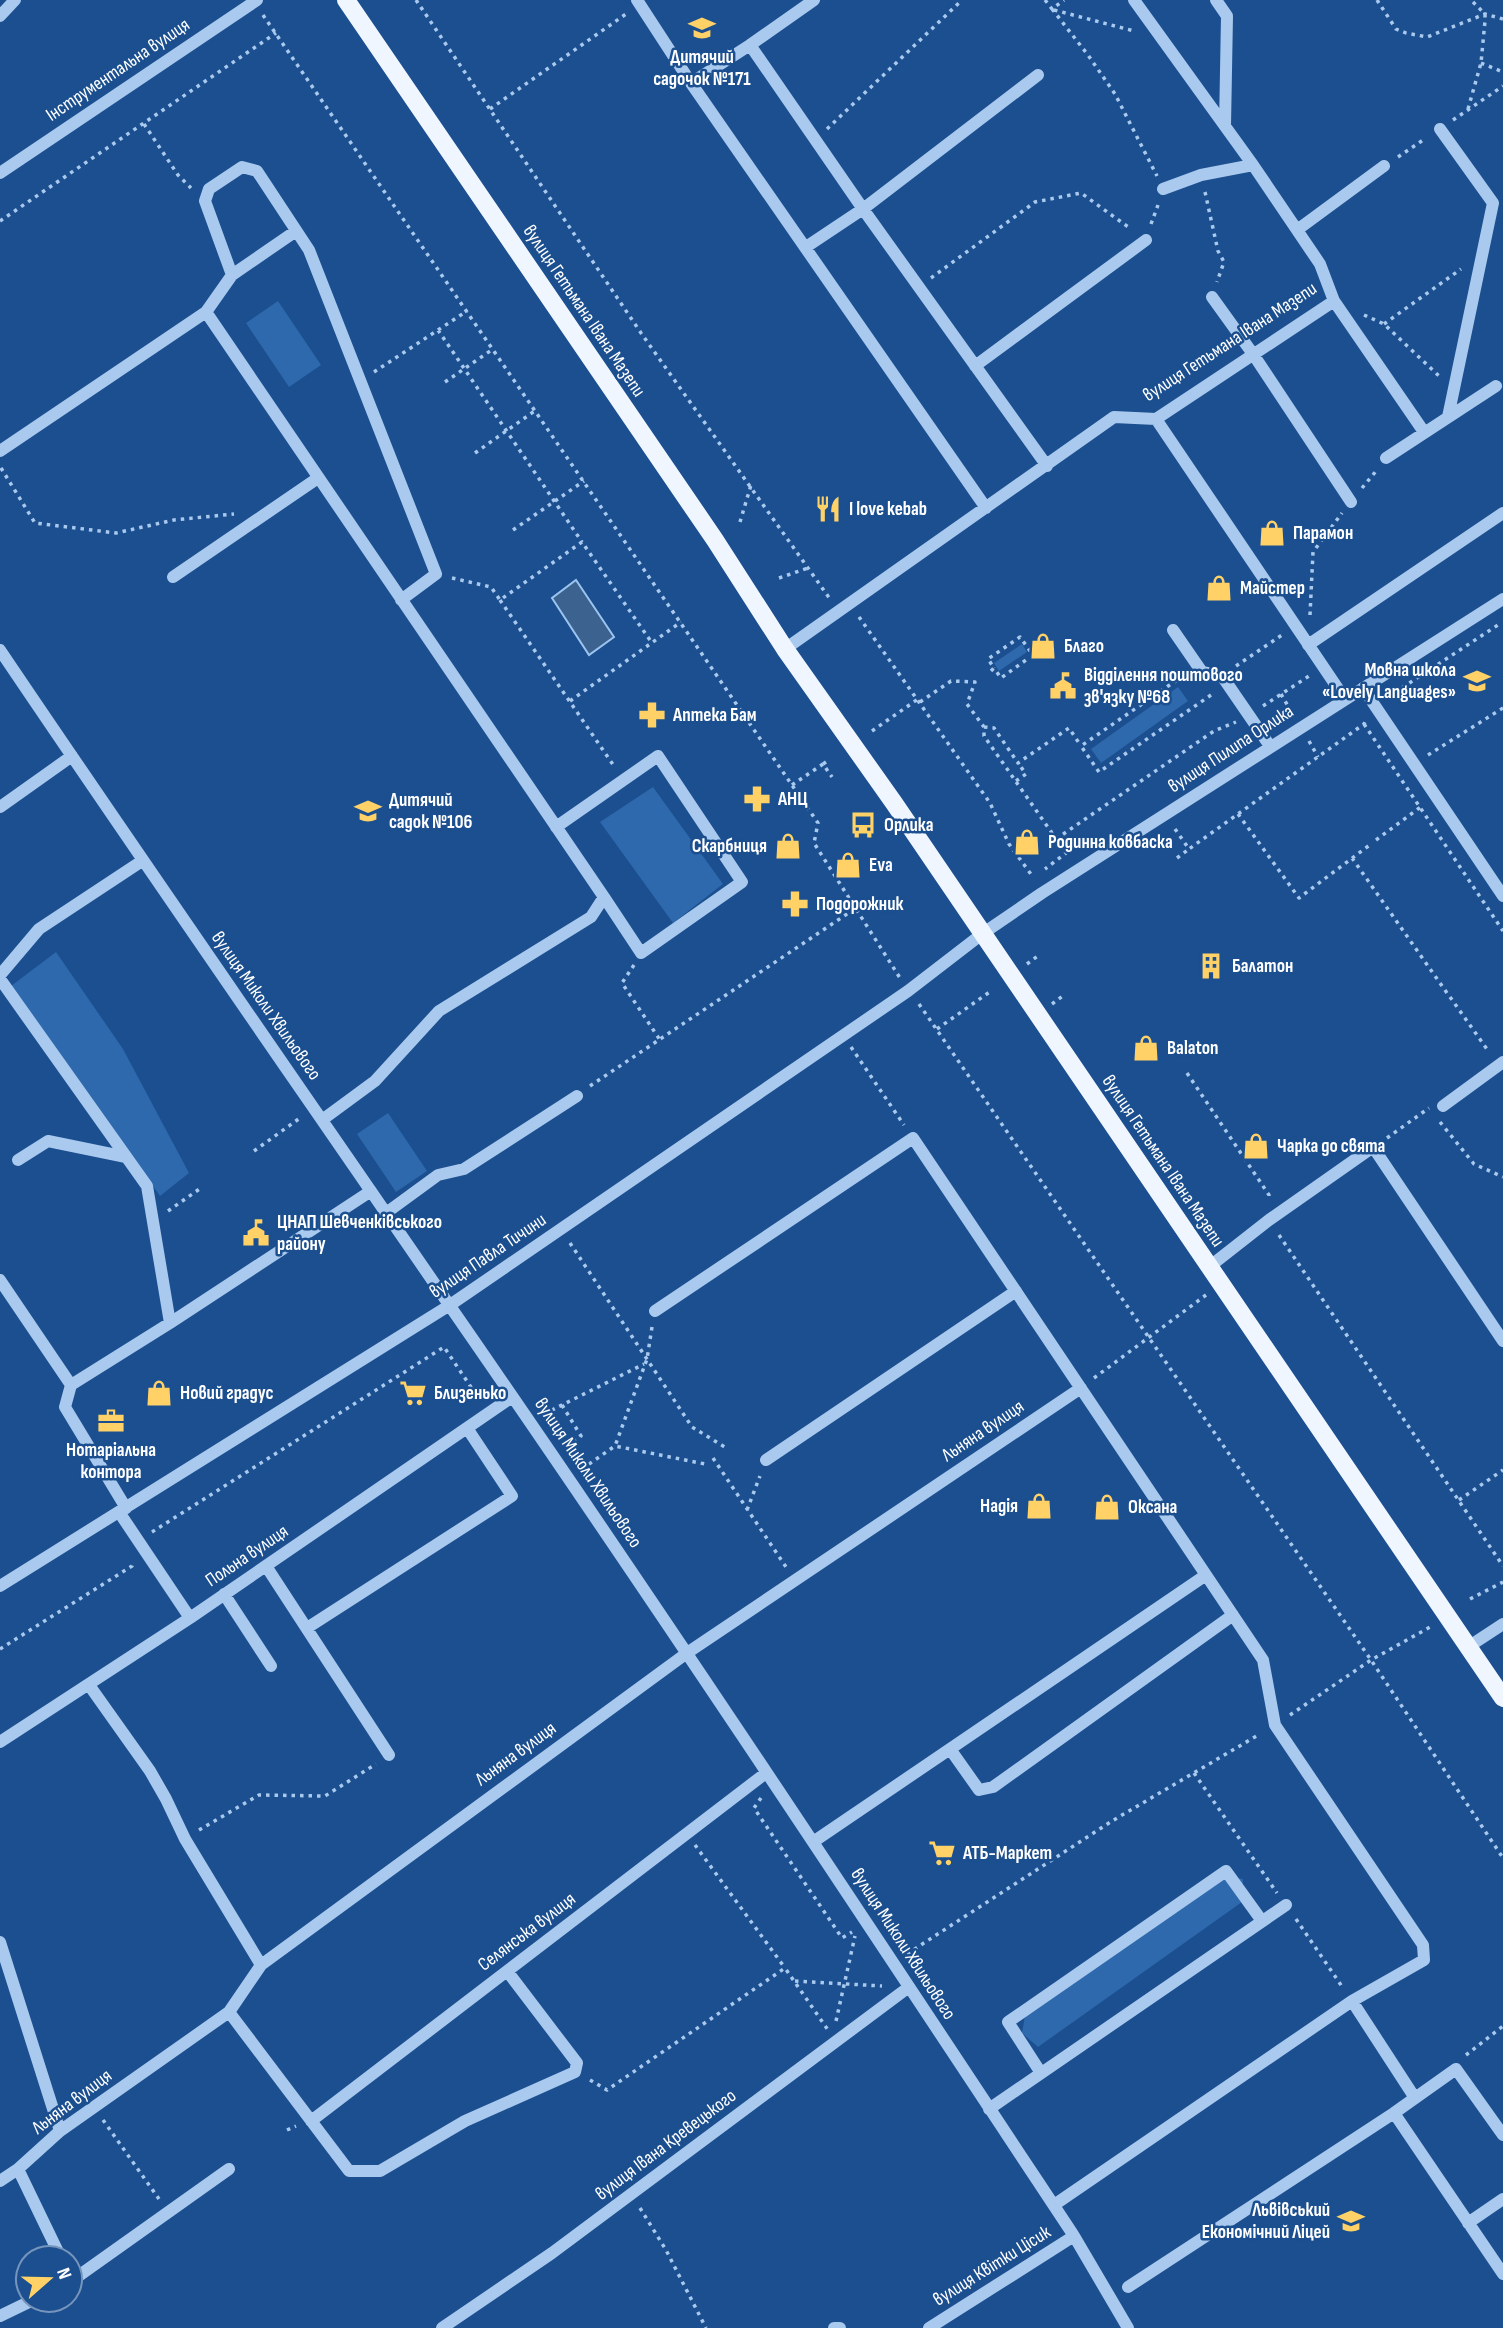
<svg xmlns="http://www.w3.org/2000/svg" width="1503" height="2328" font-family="'Sofia Sans Condensed',sans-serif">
  <rect width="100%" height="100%" fill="#1b4f8f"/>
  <path fill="#2e69ad" d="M278,301l43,64 -32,22 -43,-64z
    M1022,644l5,8 -28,19 -5,-8z
    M1178,687l10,14 -87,62 -10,-14z
    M653,787l70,97 -50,39 -73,-101z
    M56,952l67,97 66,124 -29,23 -149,-210z
    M388,1113l39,58 -31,21 -39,-58z
    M1226,1876l17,3 -1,23 -204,145 -16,-14 4,-23z"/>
  <path fill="#3c6290" stroke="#9cc4f0" stroke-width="2" d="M576,580l38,57 -25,18 -37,-57z"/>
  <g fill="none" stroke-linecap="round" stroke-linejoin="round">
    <path stroke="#a9c9ee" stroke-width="3.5" stroke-dasharray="3.5 5" stroke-linecap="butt" d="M416,0l225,333 189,266
      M1045,0l7,9 12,-9
      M1377,0l19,29 10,4 21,4 58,-23 18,5
      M1052,9l36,46 27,39 42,82
      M1054,10l80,21
      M263,15l555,808 -4,20 86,135
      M1481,63l22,9
      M490,109l136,-95
      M1468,109l13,-46 4,-42v-7l-14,-14
      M1453,120l50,-34
      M144,124l34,51 13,13
      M827,129l135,-129
      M1398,157l28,-19
      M1205,192l13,59 6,11 -7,20
      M0,221l276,-188
      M1151,224l7,-19
      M931,278l104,-76 46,-9 50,36
      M1364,315l20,9 55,52
      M1384,324l77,-55
      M438,330l144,212
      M374,372l93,-61
      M445,382l48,-33
      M475,453l61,-43
      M1,468l34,55 81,10 58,-13 60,-6
      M1362,488l15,-18
      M740,522l11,-37
      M513,530l71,-49
      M452,578l39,9 9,13 82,-58 70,101
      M779,578l29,-10
      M500,600l114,166
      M1310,615l3,-63 29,-39
      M859,617l131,186 19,41 24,33
      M1236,666l46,-31
      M991,671l3,-3 -6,-9 32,-22 13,18 -32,23 -7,-10
      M1177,680l-96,66 18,26 115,-79
      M1281,694l11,19
      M1388,697l113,-74
      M570,701l111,-79
      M920,702l31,-21 24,1 -8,22 17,23v9l82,117 -21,16
      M1263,706l46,-30
      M1364,724l139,207
      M984,727l10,1 24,35 51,-35 12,18
      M872,731l46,-32
      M1309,741l9,16
      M1428,755l75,-47
      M826,762l-3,2 9,13
      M1016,781l10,-7 -8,-11
      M792,785l31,-21
      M1238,814l61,84 72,-54
      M1175,829l14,20 175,-125 2,-4
      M1056,839l158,-108 22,-9
      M1376,840l46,-34
      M1177,858l12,-9
      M1352,858l95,135
      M1027,964l12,-9
      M634,965l-12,18 38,57
      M1450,997l39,55
      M919,1004l452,656 132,198
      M1052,1004l12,-9
      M937,1029l54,-38
      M851,1047l53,78
      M1187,1073l82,122v3
      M590,1086l266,-178
      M1440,1122l34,42 29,13
      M1387,1138l42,-30
      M254,1151l46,-33
      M168,1211l33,-23
      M1279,1235l224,331
      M570,1243l122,184 36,22
      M652,1327l-5,32 -32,87 90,18
      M1094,1378l112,-83
      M562,1405l19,31 -15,10
      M544,1414l100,-50
      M713,1458l73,109
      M582,1469l33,-23
      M1459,1500l44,-30
      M747,1510l13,-34
      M152,1532l292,-185 35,52
      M1470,1599l33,-17
      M0,1649l132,-83 1,-3
      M1290,1715l81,-55 61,-34
      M1194,1773l83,120
      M761,1798l-7,10 88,130 10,-6
      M199,1830l60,-35 66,1 51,-32
      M695,1845l90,123
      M1296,1919l47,69
      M907,1954l205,-133 148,-87
      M795,1981l87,5
      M836,2021l19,-85
      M1466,2055l37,-29
      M590,2080l17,10 178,-122 43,62
      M103,2120l56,79
      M287,2130l9,-4
      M640,2208l26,42 40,78"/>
    <path stroke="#a9c9ee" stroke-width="12" d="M637,0l54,83 295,425
      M1216,0l11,16 -2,110
      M0,16l15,-16
      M750,45l64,-45
      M691,83l59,-38 113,164 184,257
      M1440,129l53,74 -45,214
      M0,173l257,-173
      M1163,189l38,-14 52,-10
      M1297,230l87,-64
      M806,247l57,-38 175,-134
      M232,275l64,-44
      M1212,297l41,57 98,148
      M1334,301l90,131
      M206,312l26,-37 -27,-74 4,-12 33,-22 15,4 52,79 127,324 -35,26
      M975,366l171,-126
      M1156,419l189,280
      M0,451l206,-139 398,585 -13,20 -152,94 -64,70 -53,39
      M1386,458l110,-72
      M173,577l145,-99
      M1173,630l29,42 20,4 48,70
      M1308,645l195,-132
      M785,649l329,-232 42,2 178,-118 -14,-37 -67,-99 -119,-165
      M0,650c149,221 301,439 452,659 212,306 417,617 622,927l54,92
      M1363,688l140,208
      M0,807l72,-51
      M556,827l102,-71 84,126 -101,71 -37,-56
      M0,975l39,-46 103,-68
      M0,979l147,207 23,137 -99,62 -6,22 61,101
      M1443,1106l60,-44
      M18,1160l30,-19 78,16
      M386,1213l52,-38 26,-6 113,-73
      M1209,1267l60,-47 104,-73 130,194
      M0,1280l71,105
      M655,1311l258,-173 350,522 12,65 148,220 1,15 -72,41 63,97
      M170,1323l201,-132
      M766,1460l250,-169
      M119,1512l71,106
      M266,1566l123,189
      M1206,1575l-256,174 29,41 14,-3 240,-172
      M0,1586l450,-281 458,-314 74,-57 60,-41 461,-294
      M224,1594l47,72
      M307,1628l205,-132 -45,-68
      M1468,1647l35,-23
      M89,1685l61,86 16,28 19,40 76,126
      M0,1742l190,-124 322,-221
      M813,1842l137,-93
      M0,1942l60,189
      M229,2012l120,159h31l85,-50 110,-49 2,-9 -70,-92
      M1041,2073l-33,-51 218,-151 36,50
      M989,2109l297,-204
      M1394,2113l109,161
      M311,2121l455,-348
      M18,2169l43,89
      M0,2181l18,-12 42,-38 169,-119 32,-47 426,-312 394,-265
      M1054,2205l298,-204
      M1468,2223l35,-24
      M70,2282l159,-113
      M1128,2287l266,-174 62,-44 47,66
      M0,2316l33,-16
      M442,2328l110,-75 357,-266
      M834,2328h6
      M929,2328l145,-92"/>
    <path stroke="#f0f6ff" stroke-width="18" d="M346,0l369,540 70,109 109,154 609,895"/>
  </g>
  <defs>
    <g id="school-bare" transform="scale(2.1)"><path d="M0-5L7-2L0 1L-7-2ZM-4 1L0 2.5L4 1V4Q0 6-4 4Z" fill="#ffd166" stroke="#1b4f8f" stroke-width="2.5" paint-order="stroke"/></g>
    <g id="restaurant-bare" transform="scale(2.1)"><path d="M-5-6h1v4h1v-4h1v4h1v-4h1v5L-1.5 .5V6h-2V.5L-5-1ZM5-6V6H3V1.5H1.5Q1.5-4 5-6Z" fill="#ffd166" stroke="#1b4f8f" stroke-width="2.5" paint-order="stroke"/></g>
    <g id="shop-bare" transform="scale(2.1)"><path d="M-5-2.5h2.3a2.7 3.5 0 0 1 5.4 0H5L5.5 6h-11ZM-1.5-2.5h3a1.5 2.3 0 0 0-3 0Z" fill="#ffd166" stroke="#1b4f8f" stroke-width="2.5" paint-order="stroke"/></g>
    <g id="civic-bare" transform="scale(2.1)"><path d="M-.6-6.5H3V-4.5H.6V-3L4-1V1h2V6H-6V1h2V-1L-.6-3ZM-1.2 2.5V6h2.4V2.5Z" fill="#ffd166" stroke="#1b4f8f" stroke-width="2.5" paint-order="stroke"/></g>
    <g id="pharmacy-bare" transform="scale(2.1)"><path d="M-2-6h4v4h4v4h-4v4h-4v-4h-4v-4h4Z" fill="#ffd166" stroke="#1b4f8f" stroke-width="2.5" paint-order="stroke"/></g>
    <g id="bus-bare" transform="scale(2.1)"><path d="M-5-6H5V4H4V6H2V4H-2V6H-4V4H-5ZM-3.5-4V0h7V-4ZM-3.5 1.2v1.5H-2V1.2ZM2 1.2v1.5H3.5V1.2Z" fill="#ffd166" stroke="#1b4f8f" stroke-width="2.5" paint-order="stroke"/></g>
    <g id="building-bare" transform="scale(2.1)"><path d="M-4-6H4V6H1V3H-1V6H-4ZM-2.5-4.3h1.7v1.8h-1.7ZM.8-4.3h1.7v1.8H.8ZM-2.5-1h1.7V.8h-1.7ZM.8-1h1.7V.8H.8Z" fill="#ffd166" stroke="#1b4f8f" stroke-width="2.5" paint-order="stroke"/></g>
    <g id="supermarket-bare" transform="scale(2.1)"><path d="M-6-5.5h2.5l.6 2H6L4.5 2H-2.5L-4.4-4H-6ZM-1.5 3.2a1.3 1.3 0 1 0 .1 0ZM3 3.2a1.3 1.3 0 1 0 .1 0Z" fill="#ffd166" stroke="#1b4f8f" stroke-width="2.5" paint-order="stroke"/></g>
    <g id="office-bare" transform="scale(2.1)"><path d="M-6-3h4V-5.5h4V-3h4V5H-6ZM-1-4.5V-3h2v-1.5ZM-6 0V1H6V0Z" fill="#ffd166" stroke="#1b4f8f" stroke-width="2.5" paint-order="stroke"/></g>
    <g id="university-bare" transform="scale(2.1)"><path d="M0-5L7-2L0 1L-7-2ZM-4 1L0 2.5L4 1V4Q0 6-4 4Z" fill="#ffd166" stroke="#1b4f8f" stroke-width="2.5" paint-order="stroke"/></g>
  </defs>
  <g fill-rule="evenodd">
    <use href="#school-bare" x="702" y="28"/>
    <use href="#restaurant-bare" x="828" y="509"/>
    <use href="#shop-bare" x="1272" y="533"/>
    <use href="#shop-bare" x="1219" y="588"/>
    <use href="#shop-bare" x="1043" y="646"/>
    <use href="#school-bare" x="1477" y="681"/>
    <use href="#civic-bare" x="1063" y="686"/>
    <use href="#pharmacy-bare" x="652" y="715"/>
    <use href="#pharmacy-bare" x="757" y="799"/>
    <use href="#school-bare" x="368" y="811"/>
    <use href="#bus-bare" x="863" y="825"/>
    <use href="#shop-bare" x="1027" y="842"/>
    <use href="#shop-bare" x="788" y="846"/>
    <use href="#shop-bare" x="848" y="865"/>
    <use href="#pharmacy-bare" x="795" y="904"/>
    <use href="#building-bare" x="1211" y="966"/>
    <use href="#shop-bare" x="1146" y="1048"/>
    <use href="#shop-bare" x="1256" y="1146"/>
    <use href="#civic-bare" x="256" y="1233"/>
    <use href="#shop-bare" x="159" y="1393"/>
    <use href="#supermarket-bare" x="413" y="1393"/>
    <use href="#office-bare" x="111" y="1421"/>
    <use href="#shop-bare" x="1039" y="1506"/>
    <use href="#shop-bare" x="1107" y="1507"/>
    <use href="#supermarket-bare" x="942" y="1853"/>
    <use href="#university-bare" x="1351" y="2221"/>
  </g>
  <g text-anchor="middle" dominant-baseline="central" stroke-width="5" stroke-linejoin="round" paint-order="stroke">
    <g font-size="19" font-weight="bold" fill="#fff" stroke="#1b4f8f" text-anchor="start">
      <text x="702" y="57" text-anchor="middle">Дитячий<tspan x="702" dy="22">садочок №171</tspan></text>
      <text x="849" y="509">I love kebab</text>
      <text x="1293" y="533">Парамон</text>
      <text x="1240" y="588">Майстер</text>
      <text x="1064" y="646">Благо</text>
      <text x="1456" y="670" text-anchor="end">Мовна школа<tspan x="1456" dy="22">«Lovely Languages»</tspan></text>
      <text x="1084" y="675">Відділення поштового<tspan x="1084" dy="22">зв'язку №68</tspan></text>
      <text x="673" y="715">Аптека Бам</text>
      <text x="778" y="799">АНЦ</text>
      <text x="389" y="800">Дитячий<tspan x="389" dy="22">садок №106</tspan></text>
      <text x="884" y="825">Орлика</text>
      <text x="1048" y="842">Родинна ковбаска</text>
      <text x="767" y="846" text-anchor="end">Скарбниця</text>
      <text x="869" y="865">Eva</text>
      <text x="816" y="904">Подорожник</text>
      <text x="1232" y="966">Балатон</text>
      <text x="1167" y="1048">Balaton</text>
      <text x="1277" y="1146">Чарка до свята</text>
      <text x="277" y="1222">ЦНАП Шевченківського<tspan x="277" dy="22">району</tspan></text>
      <text x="180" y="1393">Новий градус</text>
      <text x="434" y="1393">Близенько</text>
      <text x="111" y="1450" text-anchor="middle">Нотаріальна<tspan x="111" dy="22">контора</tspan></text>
      <text x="1018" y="1506" text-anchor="end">Надія</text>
      <text x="1128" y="1507">Оксана</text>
      <text x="963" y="1853">АТБ-Маркет</text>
      <text x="1330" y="2210" text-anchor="end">Львівський<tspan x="1330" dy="22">Економічний Ліцей</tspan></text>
    </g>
    <g font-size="19" fill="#fff" stroke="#1b4f8f">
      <text transform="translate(118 70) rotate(-34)">Інструментальна вулиця</text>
      <text transform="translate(584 311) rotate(56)">вулиця Гетьмана Івана Мазепи</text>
      <text transform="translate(1230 342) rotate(-33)">вулиця Гетьмана Івана Мазепи</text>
      <text transform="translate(1231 749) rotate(-33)">вулиця Пилипа Орлика</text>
      <text transform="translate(266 1006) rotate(55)">вулиця Миколи Хвильового</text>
      <text transform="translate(1163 1161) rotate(56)">вулиця Гетьмана Івана Мазепи</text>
      <text transform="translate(488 1256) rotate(-34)">вулиця Павла Тичини</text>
      <text transform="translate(983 1431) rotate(-34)">Льняна вулиця</text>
      <text transform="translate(588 1473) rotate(56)">вулиця Миколи Хвильового</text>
      <text transform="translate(247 1556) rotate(-34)">Польна вулиця</text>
      <text transform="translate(516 1754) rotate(-36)">Льняна вулиця</text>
      <text transform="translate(527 1932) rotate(-37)">Селянська вулиця</text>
      <text transform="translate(903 1944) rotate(57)">вулиця Миколи Хвильового</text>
      <text transform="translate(72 2102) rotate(-37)">Льняна вулиця</text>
      <text transform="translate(666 2145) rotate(-37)">вулиця Івана Кревецького</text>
      <text transform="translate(992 2266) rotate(-32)">вулиця Квітки Цісик</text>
    </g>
  </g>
  <g transform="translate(49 2279) rotate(70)"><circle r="33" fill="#1b4f8f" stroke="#7695bc" stroke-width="2"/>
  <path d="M0-5L12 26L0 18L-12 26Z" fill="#ffd166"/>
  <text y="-10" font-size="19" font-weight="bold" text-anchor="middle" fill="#ffffff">N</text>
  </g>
</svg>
